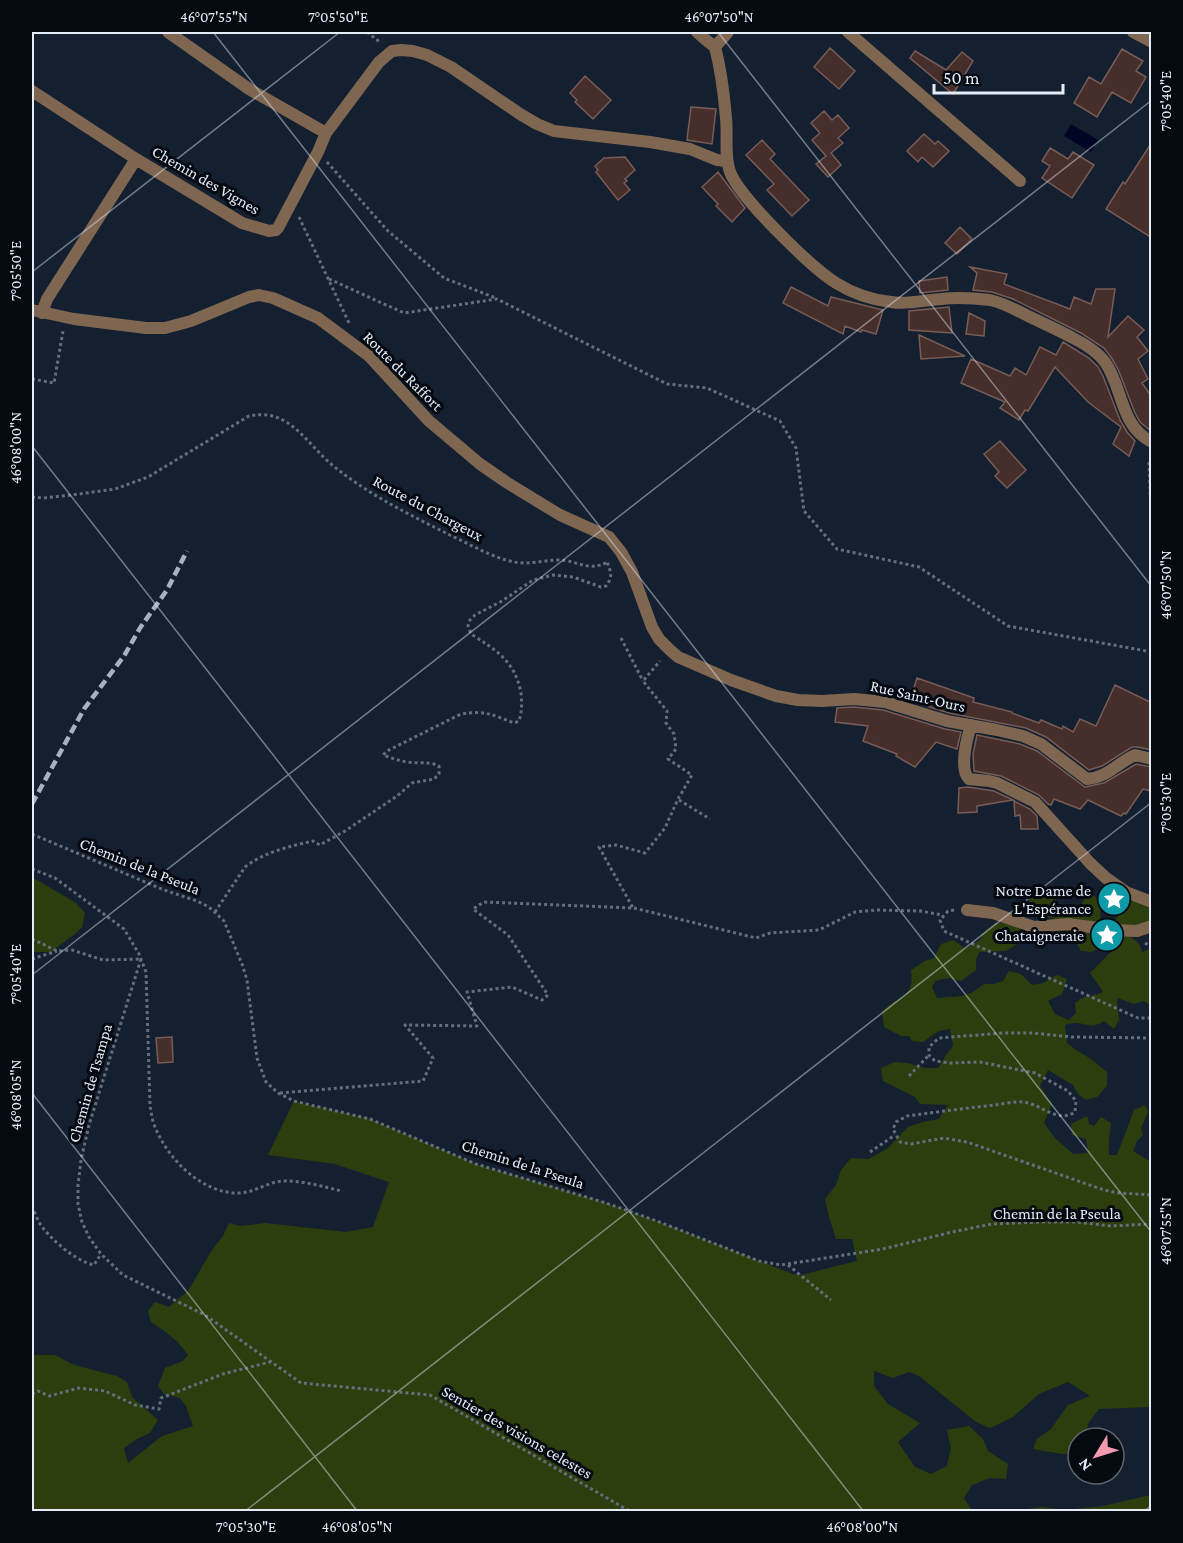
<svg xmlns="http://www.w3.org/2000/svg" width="1183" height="1543" font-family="'Crimson Pro',serif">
  <rect width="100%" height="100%" fill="#142030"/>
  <path fill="#2c3e0d" d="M32,877l44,26 9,10 -3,14 -6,6 -25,19h-18l-1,5z
    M1113,887l39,20 -1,14 -9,6 -10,11 7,5 3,9 9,-4v58l-7,-5 -10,3 -16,-6 -1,4 2,18 -5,9 -10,-8c-14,9 -16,2 -29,2 -4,0 -7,1 -10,2l2,18 9,7 15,9 16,13v14l-10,11 -11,3 -8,-6 -5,-9 -25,-15 -8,16 12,18 -8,19 11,15 18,16 15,-1 -2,-14 -14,-4 -1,-11 16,-8 2,8 5,2 7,-9 10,6 -2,17v15h8l17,-45 11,-5 3,7 -7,16 2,7 -6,6 -4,10 18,11v245l-52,2 -10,13 -5,16h-6v15l-16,1 -29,-5 4,-10 14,-10 17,-24 22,-9 -22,-14 -29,12 -26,23 -23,11 -14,-6 -57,-46 -10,-4 -16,6 -19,-7v15l14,18 32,19 -22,19 17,25 16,7 16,-8 4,-18 -4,-18 22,-4 14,13 5,12 20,13 -2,15 -16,-1 -18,7 -8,13 8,13 -940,1v-157h23l19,10 43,11 10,6 5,15 26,23 -8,13 -13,6 -13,9 4,15 34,-27 31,-10 -7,-20 -6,-8 -16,-4 -6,-8 7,-18 18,-7 5,-6c-10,-15 -22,-23 -37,-33l-3,-11 7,-9 14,5 19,-16 24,-41 11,-14 6,-13 12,3 24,-3 81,9 27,-5 16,-45 -54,-18 -67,-9 26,-54 76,18 106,45 130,39 51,18 136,53 8,1 56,-14 -5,-22h-16l-7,-22 -4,-18 11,-14 5,-15 10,-12 18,1 19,-11 20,-21 15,-5 16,-3 9,-14 -28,-1 -5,-7 -32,-16 -2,-13 14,-6 12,1 18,5h13l8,-13 7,-9 -3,-17 -11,2 -16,11 -11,-1 -3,-5h-8l-17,-9 -2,-15c16,-18 33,-12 29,-42l14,-9 9,-3 7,-14 13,-4 11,9 15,-9 2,-6 13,-11h15l11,7 -4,14 -11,7 -27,1 -3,8v10l-15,11 -13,-3 -13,3 -3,6 5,11 26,-2 10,-4 11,-8h10l9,-3 6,-10 12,3 11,11 11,-2 14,-8 10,4 -5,15 -14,7 7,13 14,6 7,-7 -1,-10 7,-5 20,-5v-3l-12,-17 24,-24 -4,-5 -19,8 -10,-1 -8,-14c-11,-2 -15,-9 -20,-19l-14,-1 -10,-9v-11l9,-9 13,2 9,18 7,5 13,-7 4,-6 8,-6 7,6 2,25 13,-3 4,-6c-3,-8 -9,-12 -13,-19l4,-8z
    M1151,1495v16h-136l26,-4 24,3 38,-4z"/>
  <path fill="#000425" d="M1071,124l27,16 -7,12 -27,-16z"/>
  <path fill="#462e2a" stroke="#775c57" stroke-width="1.5" d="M830,48l25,23 -16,18 -25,-22z
    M1122,49l21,12 -7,10 10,6 -15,26 -19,-11 -15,25 -23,-14 15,-26 12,7z
    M915,51l31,19 16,-18 11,9 -20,33 -43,-36z
    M585,76l26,24 -18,19 -18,-17 2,-2 -7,-7z
    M691,107l25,2 -4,35 -25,-4z
    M824,111l8,9 6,-5 11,13 -11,10 5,5 -12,10 10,12 -13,12 -12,-13 10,-8 -14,-16 8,-7 -9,-10z
    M924,134l11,10 3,-3 11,10 -16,16 -11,-10 -4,5 -11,-11z
    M762,140l13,14 -5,5 39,41 -17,16 -25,-26 7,-6 -28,-29z
    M1152,142v96l-46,-29 17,-27 2,2z
    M1050,148l18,11 5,-7 21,13 -22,33 -30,-20 8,-12 -8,-5z
    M625,157l10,13 -10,9 2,2 -3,2 6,7 -12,10 -22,-28 2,-2 -3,-4 9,-8z
    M718,172l27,36 -13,14 -16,-16 2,-2 -16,-17z
    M960,227l12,12 -15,15 -12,-11z
    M970,267l37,7 -3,10 66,25 4,-12 17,7 5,-15h19l-7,48 20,-21 16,14 -7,7 11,14 -10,8 10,20 -6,4 10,14v35l-12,-10 -5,-9 -17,-44 -7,-12 -7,-9 -23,-15 -68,-34 -21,-7 -19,-2 4,-17z
    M947,277l1,13 -28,3 -1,-12z
    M791,287l37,19 3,-9 52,13 -7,24 -14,-4 -1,2 -16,-6 -2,8 -60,-31z
    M949,307l3,26 -43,-3v-19z
    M969,313l16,8 -1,15 -18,-2z
    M919,335l46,21 -44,3z
    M1063,342l26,16 9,9 5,9 17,44 7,12 8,9 -6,15 -16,-12 8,-17 -33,-25 -33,-35 -27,44 -3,-1 -6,10 -19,-12 5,-6 -44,-19 10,-24 39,17 5,-8 11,7 14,-28 16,8z
    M1000,441l26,29 -19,18 -12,-12 4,-4 -15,-18z
    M917,678l57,20 -1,4 39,10v1l27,10 2,-3 21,9 1,-3 10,6 7,-13 16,7 19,-41 37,18v47l-15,-3h-5l-30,19 -13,4 -43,-33 -20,-9 -77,-15 -39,-12z
    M854,707l29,3 62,19 16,3 -4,17 -21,-7 -21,25 -19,-11 1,-2 -34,-13 5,-15 -33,-4 2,-14z
    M977,735l43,9 17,7 48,36 19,-4 32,-19 16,3v24l-9,-2 -17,25 -2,-1 -3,3 -33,-16 -8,9 -26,-10 -3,6 -3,-1 -9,-9 -38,-19 -27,-5 -1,-17z
    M968,787l26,4 19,9 -36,6v6l-19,1 1,-25z
    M1014,801l16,8 7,7 1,13h-17l-1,-14 -5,1z
    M172,1037l1,25 -15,1 -2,-25z"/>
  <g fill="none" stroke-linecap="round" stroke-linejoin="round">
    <path stroke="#646e7d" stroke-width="3" stroke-dasharray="3 3" stroke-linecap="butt" d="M367,32l14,11
      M327,162l61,69 56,47 52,20
      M299,217l50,106
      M329,279l75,34 93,-14 170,85 40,4 73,33 16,27 8,63 33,38 82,18 89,59 144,26
      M32,379l22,4 9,-52
      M1152,457l-3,5 3,73
      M32,497l11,1 29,-3 43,-6 33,-12 101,-61c14,-3 27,-1 39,7 16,11 28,28 43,41 36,30 79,51 121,72 19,9 38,20 58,25 17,5 33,-1 50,-1 19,1 27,12 48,2
      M621,638l22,43
      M679,800l31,19
      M32,834l132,56 33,11 12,6 15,14 18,43 5,16 10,78 9,24 12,11 16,8 76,18 106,45 130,39 51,18 102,40 22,4 102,-16 69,-17 40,-8 48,-2h37l34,4 41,-2
      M32,869l23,9 69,51 15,25 7,18 4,133c1,7 2,15 5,22 13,32 46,66 83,66 18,0 31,-13 49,-12 18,0 37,6 55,10
      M634,908l122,30 14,-5 49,-3 36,-18 21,-2 44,1 23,4
      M954,910l-6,1 -8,9 4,11 194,87h14
      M215,912l30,-45c19,-15 46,-21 68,-26l7,4 25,-14 52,-35 15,-13 22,-4 5,-5v-8c-10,-5 -20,-2 -31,-4 -9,-1 -16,-4 -25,-7l4,-4 74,-37c24,-4 32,1 53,9l5,-2c3,-9 3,-18 2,-28 -6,-32 -25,-43 -50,-59l-3,-8 2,-6 5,-5 27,-14 31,-21 20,-5 20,2 28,10 5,-1c7,-9 5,-14 1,-24
      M32,939l25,12 15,-1 31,10 38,-1
      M1145,943l7,4
      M32,959l25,-8
      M141,959l-52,166 -8,35 -3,25v19l4,18 7,15 12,17 22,21 82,40 96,68 129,12 201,117
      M1152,1038l-80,-1 -39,-4h-30l-64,5 -10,9v8l6,6 15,2 30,-1 55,11 33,18 8,10 -1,11c-17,12 -34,-8 -52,-10 -8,-1 -19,2 -28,3 -29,3 -58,7 -88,11l-11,6 -3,7 7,13 11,2 33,-6 23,4 137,48 15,3 33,2
      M909,1076l20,-21
      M280,1093l143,-12 10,-23 -28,-33 72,1 -10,-34 45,-5 30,13 6,-5 -40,-60 -35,-26 11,-7 149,6 -34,-61 17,-2 29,8 20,-25 13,-29 14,-24 -24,-16 8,-10 -2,-15 -8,-11 1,-12 -24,-30 17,-20
      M870,1152l25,-17
      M32,1206c3,7 6,16 11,22 11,14 33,33 51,37l7,-11
      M788,1265l43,35
      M32,1394l6,-3 11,5 30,-8 26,3 30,14 24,4 2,-11 62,-24 47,-12"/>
    <path stroke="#7e6651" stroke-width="12" d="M168,32l81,57 77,44
      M697,32l9,8 9,7
      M848,32l172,149
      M1133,32l19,10
      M715,47c6,23 9,47 11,71 2,18 -2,37 4,54 10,26 82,96 106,111 16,10 36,17 55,19 17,3 33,-2 50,-3 16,-2 33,-1 49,1 14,3 26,10 38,16 15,7 30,14 45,22 12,6 24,13 32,24 18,25 15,65 47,80
      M715,47l13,-15
      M32,91l104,68 106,64 27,8 7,-1 2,-2 40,-76 8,-19 53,-71 13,-11 9,-1 12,1 14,4 24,12 69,47 17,10 17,7 96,11 40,7 27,11 10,1
      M32,310l42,9 72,9h19l26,-7 58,-24 10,-2 14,3 45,20 51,38 60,65 51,43 26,18 54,33 49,22 12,15 11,20 20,55 7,12 11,11 8,7 53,23 45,16 22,4 24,1 32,-2 31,3 62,19 50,9 26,6 18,8 46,35c21,-2 29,-15 48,-24l17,4
      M42,313l5,-14 89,-140
      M971,725c-4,13 -12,44 -2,54l20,2 8,2 38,19 55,61 16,15 20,14 26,10
      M967,910l26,3 41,14 34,-3 45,6 24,1 15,-5"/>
    <path stroke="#a8b1bf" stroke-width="4.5" stroke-dasharray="9 4.5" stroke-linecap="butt" d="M32,804l52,-95 40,-53 16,-28 27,-38 20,-39"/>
  </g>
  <path fill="none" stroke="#e4ecf8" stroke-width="1.5" stroke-opacity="0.45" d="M213,32l939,1201M718,32l434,555M32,272l308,-240M32,446l832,1066M32,975l1120,-875M32,1093l326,419M244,1512l908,-710M1143,1512l9,-7"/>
  <defs>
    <g id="sight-disc" transform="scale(1.725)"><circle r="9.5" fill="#0f9aa8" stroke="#050910"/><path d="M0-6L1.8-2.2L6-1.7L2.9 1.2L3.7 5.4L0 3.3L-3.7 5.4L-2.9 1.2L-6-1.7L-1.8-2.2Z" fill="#fff"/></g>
  </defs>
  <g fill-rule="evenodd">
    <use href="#sight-disc" x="1114" y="899"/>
    <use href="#sight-disc" x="1107" y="935"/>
  </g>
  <g text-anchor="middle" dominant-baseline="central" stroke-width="6" stroke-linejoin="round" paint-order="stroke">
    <g font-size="16" fill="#e4ecf8" stroke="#050910">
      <text transform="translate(206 180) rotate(30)">Chemin des Vignes</text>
      <text transform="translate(403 371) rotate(45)">Route du Raffort</text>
      <text transform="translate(428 508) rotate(28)">Route du Chargeux</text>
      <text transform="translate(918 696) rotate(13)">Rue Saint-Ours</text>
      <text transform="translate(140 866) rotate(22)">Chemin de la Pseula</text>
      <text transform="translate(90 1083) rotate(-74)">Chemin de Tsampa</text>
      <text transform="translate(523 1164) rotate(18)">Chemin de la Pseula</text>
      <text x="1057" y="1213">Chemin de la Pseula</text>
      <text transform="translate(517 1432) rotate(30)">Sentier des visions celestes</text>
    </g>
    <g font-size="16" fill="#e4ecf8" stroke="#050910" text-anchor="end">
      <text x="1091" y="890">Notre Dame de<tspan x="1091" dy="18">L'Espérance</tspan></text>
      <text x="1084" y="935">Chataigneraie</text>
    </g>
  </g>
  <rect width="1183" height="1543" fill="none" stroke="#050910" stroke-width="66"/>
  <g transform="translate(1096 1456) rotate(232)"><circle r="28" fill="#050910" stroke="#5e646d" stroke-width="1.5"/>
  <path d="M0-4.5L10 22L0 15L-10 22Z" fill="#f29aaf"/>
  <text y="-9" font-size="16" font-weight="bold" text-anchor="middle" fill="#e4ecf8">N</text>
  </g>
  <path d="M934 84v9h129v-9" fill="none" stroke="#e4ecf8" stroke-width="3"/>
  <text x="943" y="84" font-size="18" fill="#e4ecf8" stroke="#050910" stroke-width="4.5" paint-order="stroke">50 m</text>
  <rect x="33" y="33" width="1117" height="1477" fill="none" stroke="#e4ecf8" stroke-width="2"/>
  <g font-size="15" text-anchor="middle" fill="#e4ecf8">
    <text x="214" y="22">46°07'55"N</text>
    <text x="338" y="22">7°05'50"E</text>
    <text x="719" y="22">46°07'50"N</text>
    <text transform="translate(1166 101) rotate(-90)" y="5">7°05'40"E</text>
    <text transform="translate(16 271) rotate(-90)" y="5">7°05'50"E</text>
    <text transform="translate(16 448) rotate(-90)" y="5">46°08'00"N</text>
    <text transform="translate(1166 585) rotate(-90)" y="5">46°07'50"N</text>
    <text transform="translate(1166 803) rotate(-90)" y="5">7°05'30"E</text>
    <text transform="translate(16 974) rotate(-90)" y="5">7°05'40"E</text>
    <text transform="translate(16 1095) rotate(-90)" y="5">46°08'05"N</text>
    <text transform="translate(1166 1231) rotate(-90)" y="5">46°07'55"N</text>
    <text x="246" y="1532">7°05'30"E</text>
    <text x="357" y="1532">46°08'05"N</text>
    <text x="862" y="1532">46°08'00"N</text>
  </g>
</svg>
